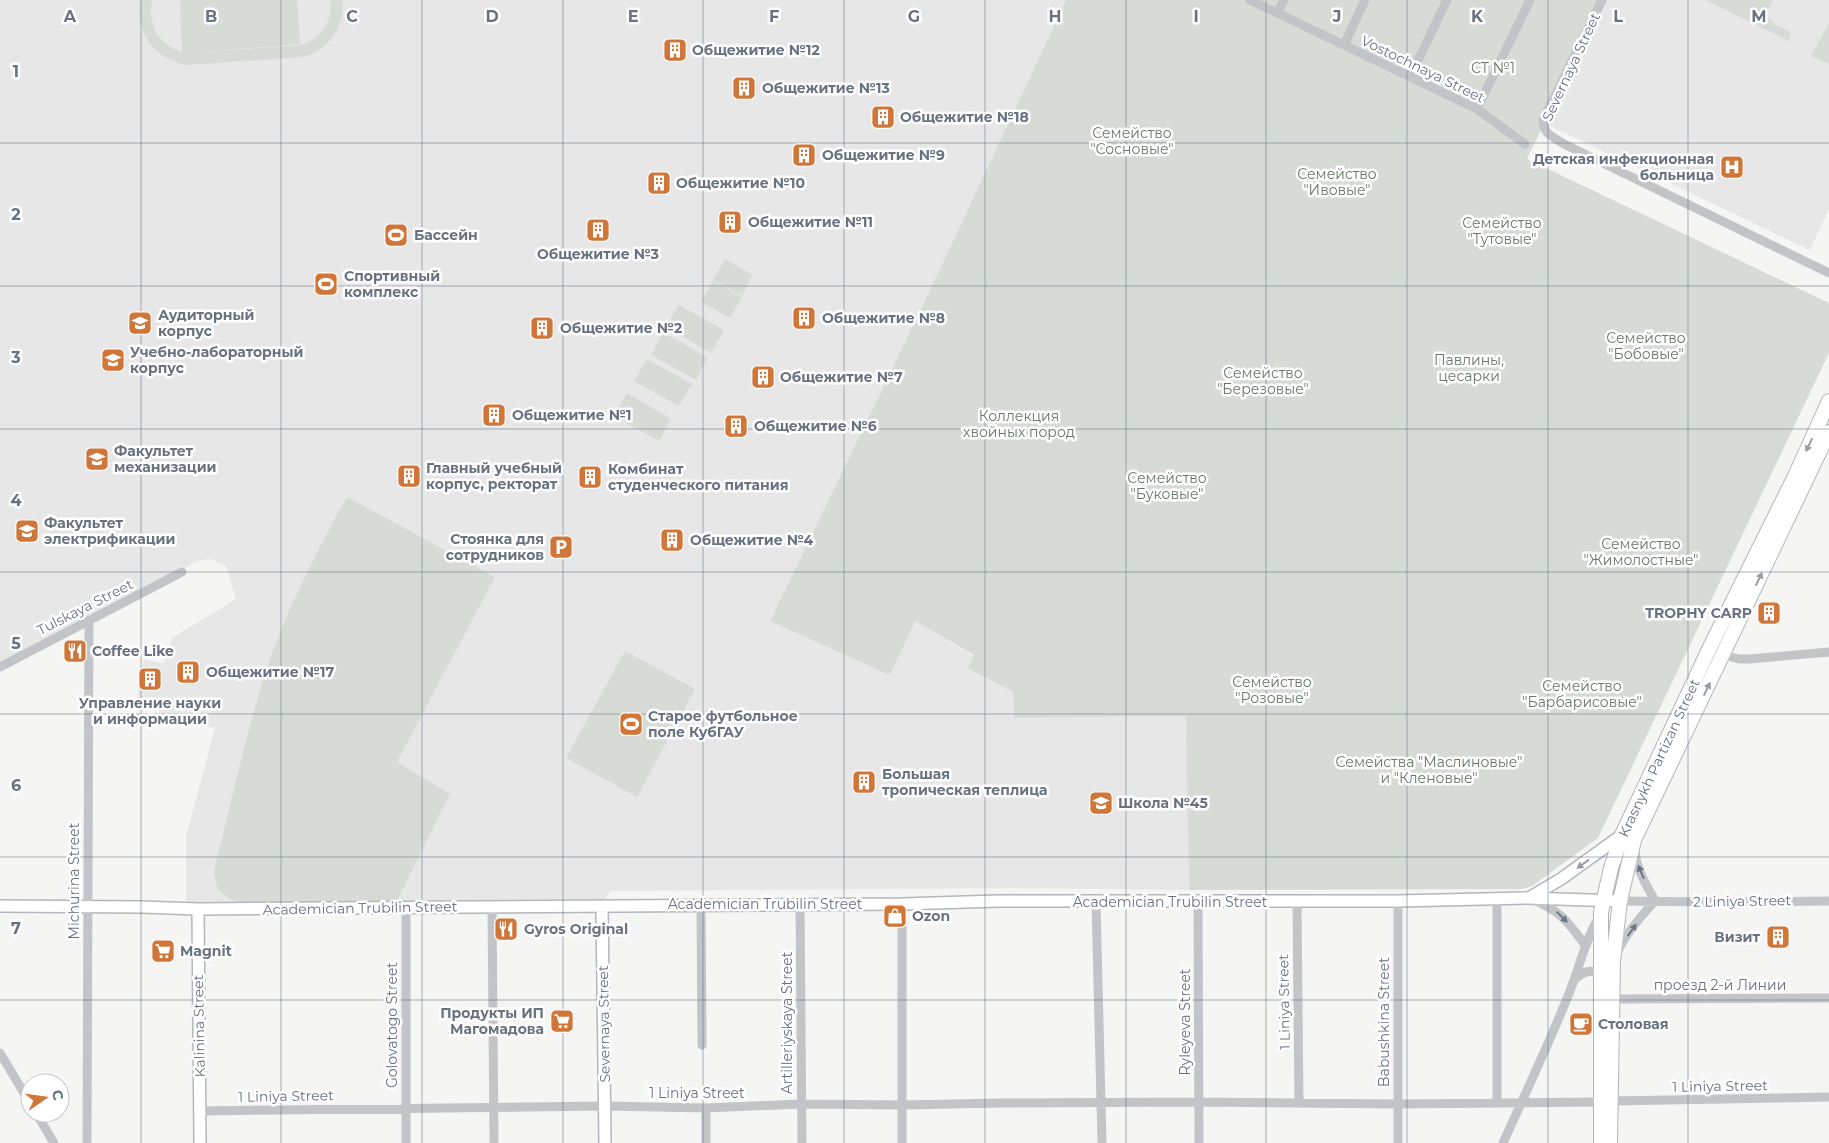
<svg xmlns="http://www.w3.org/2000/svg" width="1829" height="1143" font-family="Montserrat,sans-serif">
  <rect width="100%" height="100%" fill="#f5f6f3"/>
  <path fill="#e6e7e6" d="M0,0h1066l-135,288 -161,333h145l59,35 -6,14 45,22 1,26 173,-2 2,174 -174,-2 -405,3 -5,8 -419,3v-65l29,-109 -56,-14v-5l-23,-5 8,-45 20,5 8,-26 64,-39 -10,-33 -15,-7 -11,1 -200,104z
    M1604,0h225v209l-19,41 -264,-126z"/>
  <path fill="#d6dcd5" d="M140,0h12c-5,24 7,45 30,52l-2,-52h117l3,44 -112,9 113,-8c21,-7 31,-23 30,-45h12c1,28 -13,48 -39,57l-118,8c-31,-6 -52,-33 -46,-65z
    M1066,0h537l-76,159 302,144v50l-231,485 -66,48 -10,3 -333,1 -3,-174 -172,2 -1,-26 -45,-23 6,-14 -59,-34 -25,54 -120,-54 161,-333z
    M1705,0h68l-7,13 8,11 16,8 -1,9z
    M1829,23v41l-18,-8z
    M725,259l28,16 -11,21 -29,-16z
    M713,281l29,16 -12,21 -29,-16z
    M679,305l45,25 -13,23 -45,-26z
    M663,332l45,26 -12,22 -45,-25z
    M647,359l45,25 -13,22 -45,-25z
    M627,393l44,26 -12,22 -45,-25z
    M347,497l148,80 -98,185 53,32 -53,107 -161,1c-16,-9 -21,-12 -22,-32 15,-58 28,-118 45,-176 20,-69 53,-135 88,-197z
    M625,651l70,38 -58,108 -71,-39z"/>
  <g fill="none" stroke-linecap="round" stroke-linejoin="round">
    <g stroke="#b3b6ba" stroke-width="14">
      <path id="major" d="M1529,898l32,-19 61,-44
        M0,906l142,1 56,2 704,-5 96,-3h400l129,-3 93,3
        M602,906l3,237
        M198,909l2,234"/>
    </g>
    <g stroke="#b2b5b8" stroke-width="16">
      <path id="highway" d="M1601,1143v-231l10,-44 11,-33 89,-190 85,-171 33,-73
        M1610,1143l3,-182 7,-60 14,-61 195,-408"/>
    </g>
    <path stroke="#c2c4c8" stroke-width="9" d="M1250,0l227,109 48,35
      M1602,0l-59,120c0,14 10,17 21,24l265,129
      M1277,13l7,-13
      M1344,45l21,-45
      M1410,77l37,-77
      M1477,109l53,-109
      M1723,655l16,4h11l79,-7
      M0,667l182,-95
      M1635,851c1,18 12,35 20,50
      M1497,899v204
      M1532,899c30,13 35,22 54,47
      M1297,901l2,202
      M1398,901v242
      M1620,901l91,1 118,-1
      M1096,902l6,241
      M1198,902l1,241
      M800,903l2,240
      M701,904l1,141
      M902,904v239
      M492,907l2,236
      M1617,953c8,-19 24,-37 38,-52
      M1575,979c8,-7 16,-11 26,-4
      M1612,999l217,-1
      M0,1053l30,50
      M1611,1101l218,-4
      M706,1108v35
      M200,1111l405,-5 101,2 95,-4 101,1 99,-2 198,-1 199,2 203,-2
      M36,1113l18,30
      M87,1143l2,-523
      M406,1143v-236
      M1503,1143c22,-49 45,-97 65,-147 11,-27 17,-56 32,-81"/>
    <use href="#major" stroke="#fff" stroke-width="11"/>
    <use href="#highway" stroke="#fff" stroke-width="14"/>
  </g>
  <defs><path id="oneway-solid" d="M-6-.8H1V-3.2L6.5 0L1 3.2V.8H-6Z" transform="scale(1.25)"/></defs>
  <g fill="#959ca7">
    <use href="#oneway-solid" transform="translate(1809 445) rotate(115)"/>
    <use href="#oneway-solid" transform="translate(1759 579) rotate(-65)"/>
    <use href="#oneway-solid" transform="translate(1707 689) rotate(-64)"/>
    <use href="#oneway-solid" transform="translate(1583 864) rotate(144)"/>
  </g>
  <g fill="#6c7685">
    <use href="#oneway-solid" transform="translate(1641 872) rotate(-113)"/>
    <use href="#oneway-solid" transform="translate(1562 917) rotate(44)"/>
    <use href="#oneway-solid" transform="translate(1632 930) rotate(-54)"/>
  </g>
  <path fill="none" stroke="#687281" stroke-width="1" stroke-opacity="0.55" d="M141,0v1143M281,0v1143M422,0v1143M563,0v1143M703,0v1143M844,0v1143M985,0v1143M1126,0v1143M1266,0v1143M1407,0v1143M1548,0v1143M1688,0v1143M0,143h1829M0,286h1829M0,429h1829M0,572h1829M0,714h1829M0,857h1829M0,1000h1829"/>
  <defs>
    <g id="building-square" transform="scale(1.25)"><rect x="-9" y="-9" width="18" height="18" rx="4" fill="#d07639" stroke="#fff"/><path d="M-4-6H4V6H1V3H-1V6H-4ZM-2.5-4.3h1.7v1.8h-1.7ZM.8-4.3h1.7v1.8H.8ZM-2.5-1h1.7V.8h-1.7ZM.8-1h1.7V.8H.8Z" fill="#fff"/></g>
    <g id="hospital-square" transform="scale(1.25)"><rect x="-9" y="-9" width="18" height="18" rx="4" fill="#d07639" stroke="#fff"/><path d="M-5-5h3v3.5h4V-5h3V5h-3V1.5h-4V5h-3Z" fill="#fff"/></g>
    <g id="stadium-square" transform="scale(1.25)"><rect x="-9" y="-9" width="18" height="18" rx="4" fill="#d07639" stroke="#fff"/><path d="M0-5a6.5 5 0 1 0 0 10a6.5 5 0 1 0 0-10ZM-3.5-1.8h7v3.6h-7Z" fill="#fff"/></g>
    <g id="university-square" transform="scale(1.25)"><rect x="-9" y="-9" width="18" height="18" rx="4" fill="#d07639" stroke="#fff"/><path d="M0-5L7-2L0 1L-7-2ZM-4 1L0 2.5L4 1V4Q0 6-4 4Z" fill="#fff"/></g>
    <g id="parking-square" transform="scale(1.25)"><rect x="-9" y="-9" width="18" height="18" rx="4" fill="#d07639" stroke="#fff"/><path d="M-3.5-5.5H1a3.5 3.5 0 0 1 0 7H-1V5.5H-3.5ZM-1-3.4V-.6H.8a1.4 1.4 0 0 0 0-2.8Z" fill="#fff"/></g>
    <g id="restaurant-square" transform="scale(1.25)"><rect x="-9" y="-9" width="18" height="18" rx="4" fill="#d07639" stroke="#fff"/><path d="M-5-6h1v4h1v-4h1v4h1v-4h1v5L-1.5 .5V6h-2V.5L-5-1ZM5-6V6H3V1.5H1.5Q1.5-4 5-6Z" fill="#fff"/></g>
    <g id="school-square" transform="scale(1.25)"><rect x="-9" y="-9" width="18" height="18" rx="4" fill="#d07639" stroke="#fff"/><path d="M0-5L7-2L0 1L-7-2ZM-4 1L0 2.5L4 1V4Q0 6-4 4Z" fill="#fff"/></g>
    <g id="shop-square" transform="scale(1.25)"><rect x="-9" y="-9" width="18" height="18" rx="4" fill="#d07639" stroke="#fff"/><path d="M-5-2.5h2.3a2.7 3.5 0 0 1 5.4 0H5L5.5 6h-11ZM-1.5-2.5h3a1.5 2.3 0 0 0-3 0Z" fill="#fff"/></g>
    <g id="supermarket-square" transform="scale(1.25)"><rect x="-9" y="-9" width="18" height="18" rx="4" fill="#d07639" stroke="#fff"/><path d="M-6-5.5h2.5l.6 2H6L4.5 2H-2.5L-4.4-4H-6ZM-1.5 3.2a1.3 1.3 0 1 0 .1 0ZM3 3.2a1.3 1.3 0 1 0 .1 0Z" fill="#fff"/></g>
    <g id="cafe-square" transform="scale(1.25)"><rect x="-9" y="-9" width="18" height="18" rx="4" fill="#d07639" stroke="#fff"/><path d="M-5.5-4.5H6V0H3Q3 3.5 0 3.5H-2.5Q-5.5 3.5-5.5 0ZM3-3.2v2h1.7v-2ZM-6 4.5H4V6H-6Z" fill="#fff"/></g>
  </defs>
  <g fill-rule="evenodd">
    <use href="#building-square" x="675" y="50"/>
    <use href="#building-square" x="744" y="88"/>
    <use href="#building-square" x="883" y="117"/>
    <use href="#building-square" x="804" y="155"/>
    <use href="#hospital-square" x="1732" y="167"/>
    <use href="#building-square" x="659" y="183"/>
    <use href="#building-square" x="730" y="222"/>
    <use href="#building-square" x="598" y="230"/>
    <use href="#stadium-square" x="396" y="235"/>
    <use href="#stadium-square" x="326" y="284"/>
    <use href="#building-square" x="804" y="318"/>
    <use href="#university-square" x="140" y="323"/>
    <use href="#building-square" x="542" y="328"/>
    <use href="#university-square" x="113" y="360"/>
    <use href="#building-square" x="763" y="377"/>
    <use href="#building-square" x="494" y="415"/>
    <use href="#building-square" x="736" y="426"/>
    <use href="#university-square" x="97" y="459"/>
    <use href="#building-square" x="409" y="476"/>
    <use href="#building-square" x="590" y="477"/>
    <use href="#university-square" x="27" y="531"/>
    <use href="#building-square" x="672" y="540"/>
    <use href="#parking-square" x="561" y="547"/>
    <use href="#building-square" x="1769" y="613"/>
    <use href="#restaurant-square" x="75" y="651"/>
    <use href="#building-square" x="188" y="672"/>
    <use href="#building-square" x="150" y="679"/>
    <use href="#stadium-square" x="631" y="724"/>
    <use href="#building-square" x="864" y="782"/>
    <use href="#school-square" x="1101" y="803"/>
    <use href="#shop-square" x="895" y="916"/>
    <use href="#restaurant-square" x="506" y="929"/>
    <use href="#building-square" x="1778" y="937"/>
    <use href="#supermarket-square" x="163" y="951"/>
    <use href="#supermarket-square" x="562" y="1021"/>
    <use href="#cafe-square" x="1581" y="1024"/>
  </g>
  <g text-anchor="middle" dominant-baseline="central" stroke-width="5" stroke-linejoin="round" paint-order="stroke">
    <g font-size="14" font-weight="bold" fill="#687281" stroke="#fff" text-anchor="start">
      <text x="692" y="50">Общежитие №12</text>
      <text x="762" y="88">Общежитие №13</text>
      <text x="900" y="117">Общежитие №18</text>
      <text x="822" y="155">Общежитие №9</text>
      <text x="1714" y="159" text-anchor="end">Детская инфекционная<tspan x="1714" dy="16">больница</tspan></text>
      <text x="676" y="183">Общежитие №10</text>
      <text x="748" y="222">Общежитие №11</text>
      <text x="414" y="235">Бассейн</text>
      <text x="598" y="254" text-anchor="middle">Общежитие №3</text>
      <text x="344" y="276">Спортивный<tspan x="344" dy="16">комплекс</tspan></text>
      <text x="158" y="315">Аудиторный<tspan x="158" dy="16">корпус</tspan></text>
      <text x="822" y="318">Общежитие №8</text>
      <text x="560" y="328">Общежитие №2</text>
      <text x="130" y="352">Учебно-лабораторный<tspan x="130" dy="16">корпус</tspan></text>
      <text x="780" y="377">Общежитие №7</text>
      <text x="512" y="415">Общежитие №1</text>
      <text x="754" y="426">Общежитие №6</text>
      <text x="114" y="451">Факультет<tspan x="114" dy="16">механизации</tspan></text>
      <text x="426" y="468">Главный учебный<tspan x="426" dy="16">корпус, ректорат</tspan></text>
      <text x="608" y="469">Комбинат<tspan x="608" dy="16">студенческого питания</tspan></text>
      <text x="44" y="523">Факультет<tspan x="44" dy="16">электрификации</tspan></text>
      <text x="544" y="539" text-anchor="end">Стоянка для<tspan x="544" dy="16">сотрудников</tspan></text>
      <text x="690" y="540">Общежитие №4</text>
      <text x="1752" y="613" text-anchor="end">TROPHY CARP</text>
      <text x="92" y="651">Coffee Like</text>
      <text x="206" y="672">Общежитие №17</text>
      <text x="150" y="703" text-anchor="middle">Управление науки<tspan x="150" dy="16">и информации</tspan></text>
      <text x="648" y="716">Старое футбольное<tspan x="648" dy="16">поле КубГАУ</tspan></text>
      <text x="882" y="774">Большая<tspan x="882" dy="16">тропическая теплица</tspan></text>
      <text x="1118" y="803">Школа №45</text>
      <text x="912" y="916">Ozon</text>
      <text x="524" y="929">Gyros Original</text>
      <text x="1760" y="937" text-anchor="end">Визит</text>
      <text x="180" y="951">Magnit</text>
      <text x="544" y="1013" text-anchor="end">Продукты ИП<tspan x="544" dy="16">Магомадова</tspan></text>
      <text x="1598" y="1024">Столовая</text>
    </g>
    <g font-size="14" fill="#687281" stroke="#fff">
      <text transform="translate(1571 67) rotate(-65)">Severnaya Street</text>
      <text transform="translate(1423 69) rotate(26)">Vostochnaya Street</text>
      <text transform="translate(85 607) rotate(-27)">Tulskaya Street</text>
      <text transform="translate(1659 758) rotate(-65)">Krasnykh Partizan Street</text>
      <text transform="translate(74 881) rotate(-90)">Michurina Street</text>
      <text transform="translate(1742 901) rotate(-1)">2 Liniya Street</text>
      <text x="1170" y="902">Academician Trubilin Street</text>
      <text x="765" y="904">Academician Trubilin Street</text>
      <text transform="translate(360 908) rotate(-1)">Academician Trubilin Street</text>
      <text x="1720" y="985">проезд 2-й Линии</text>
      <text transform="translate(1284 1002) rotate(-91)">1 Liniya Street</text>
      <text transform="translate(1185 1022) rotate(-90)">Ryleyeva Street</text>
      <text transform="translate(1384 1022) rotate(-90)">Babushkina Street</text>
      <text transform="translate(787 1023) rotate(-90)">Artilleriyskaya Street</text>
      <text transform="translate(604 1024) rotate(-91)">Severnaya Street</text>
      <text transform="translate(392 1025) rotate(-90)">Golovatogo Street</text>
      <text transform="translate(199 1026) rotate(-91)">Kalinina Street</text>
      <text transform="translate(1720 1086) rotate(-1)">1 Liniya Street</text>
      <text x="697" y="1093">1 Liniya Street</text>
      <text transform="translate(286 1096) rotate(-1)">1 Liniya Street</text>
    </g>
    <g font-size="14" fill="#677966" stroke="#fff">
      <text x="1493" y="68">СТ №1</text>
      <text x="1132" y="133">Семейство<tspan x="1132" dy="16">"Сосновые"</tspan></text>
      <text x="1337" y="174">Семейство<tspan x="1337" dy="16">"Ивовые"</tspan></text>
      <text x="1502" y="223">Семейство<tspan x="1502" dy="16">"Тутовые"</tspan></text>
      <text x="1646" y="338">Семейство<tspan x="1646" dy="16">"Бобовые"</tspan></text>
      <text x="1469" y="360">Павлины,<tspan x="1469" dy="16">цесарки</tspan></text>
      <text x="1263" y="373">Семейство<tspan x="1263" dy="16">"Березовые"</tspan></text>
      <text x="1019" y="416">Коллекция<tspan x="1019" dy="16">хвойных пород</tspan></text>
      <text x="1167" y="478">Семейство<tspan x="1167" dy="16">"Буковые"</tspan></text>
      <text x="1641" y="544">Семейство<tspan x="1641" dy="16">"Жимолостные"</tspan></text>
      <text x="1272" y="682">Семейство<tspan x="1272" dy="16">"Розовые"</tspan></text>
      <text x="1582" y="686">Семейство<tspan x="1582" dy="16">"Барбарисовые"</tspan></text>
      <text x="1429" y="762">Семейства "Маслиновые"<tspan x="1429" dy="16">и "Кленовые"</tspan></text>
    </g>
  </g>
  <g font-size="16" text-anchor="middle" font-weight="bold" fill="#687281" stroke="#fff" stroke-width="5" stroke-linejoin="round" paint-order="stroke">
    <text x="70" y="22">A</text>
    <text x="211" y="22">B</text>
    <text x="352" y="22">C</text>
    <text x="492" y="22">D</text>
    <text x="633" y="22">E</text>
    <text x="774" y="22">F</text>
    <text x="914" y="22">G</text>
    <text x="1055" y="22">H</text>
    <text x="1196" y="22">I</text>
    <text x="1337" y="22">J</text>
    <text x="1477" y="22">K</text>
    <text x="1618" y="22">L</text>
    <text x="1759" y="22">M</text>
    <text x="16" y="77">1</text>
    <text x="16" y="220">2</text>
    <text x="16" y="363">3</text>
    <text x="16" y="506">4</text>
    <text x="16" y="649">5</text>
    <text x="16" y="791">6</text>
    <text x="16" y="934">7</text>
  </g>
  <g transform="translate(45 1098) rotate(77)"><circle r="24" fill="#ffffff" stroke="#c3c7cd"/>
  <path d="M0-4L9 19L0 12L-9 19Z" fill="#d07639"/>
  <text y="-8" font-size="14" font-weight="bold" text-anchor="middle" fill="#687281">С</text>
  </g>
</svg>
